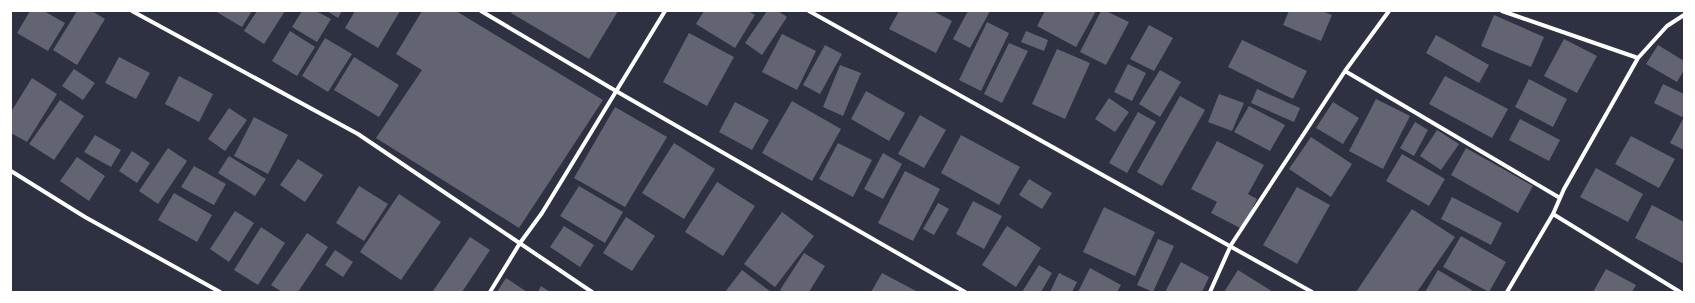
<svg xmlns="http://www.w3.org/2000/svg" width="1695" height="303" font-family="Figtree,sans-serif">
  <rect width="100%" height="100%" fill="#2d3142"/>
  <path fill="#626471" d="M30,11h14l21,12 -17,28 -31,-18z
    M77,11h15l13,8 -28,46 -24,-15z
    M215,11h37l-10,16z
    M257,11h28l-21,33 -20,-13z
    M302,11h14l15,8 -14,23 -25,-15z
    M327,11h15l-4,7z
    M355,11h45l-22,37 -33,-20z
    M422,11h34l147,89 -84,128 -143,-90 46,-68 -26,-16z
    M512,11h106l-29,48 -78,-46z
    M704,11h44l7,4 -20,33 -39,-24z
    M767,11h11l9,6 -25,38 -17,-12z
    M899,11h34l19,10 -16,32 -47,-24z
    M968,11h22l-20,37 -17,-9z
    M1045,11h51l-20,36 -39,-21z
    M1101,11h5l23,11 -23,43 -26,-13z
    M1289,11h33l10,4 -11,26 -38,-16z
    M1494,15l50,22 -13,30 -50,-21z
    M987,22l22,11 -28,58 -22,-11z
    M1149,25l24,13 -19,33 -24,-12z
    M290,31l25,16 -18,29 -25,-15z
    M1026,31l22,9 -4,11 -23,-9z
    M689,33l45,24 -27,49 -44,-24z
    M782,34l34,17 -19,39 -35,-18z
    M1436,35l53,30 -10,18 -53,-30z
    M325,38l27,16 -24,38 -26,-16z
    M1564,39l33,17 -20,37 -33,-17z
    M1242,40l65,31 -14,28 -65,-32z
    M1009,43l19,8 -26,52 -18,-9z
    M825,45l17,9 -22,40 -17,-9z
    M1658,45l26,16v9l-7,12 -31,-18z
    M1057,49l33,14 -25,56 -33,-15z
    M119,57l31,16 -14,26 -31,-16z
    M354,57l45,28 -20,32 -45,-27z
    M1128,64l18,9 -14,28 -18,-9z
    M840,65l21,8 -18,43 -20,-9z
    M74,69l21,14 -12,17 -21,-14z
    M1160,70l21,12 -21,35 -21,-13z
    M179,76l34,18 -14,28 -34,-18z
    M1445,76l63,33 -16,29 -63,-34z
    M32,78l25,16 -30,48 -16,-9v-21z
    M1529,79l38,20 -14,28 -38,-20z
    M1663,84l21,10v19l-2,4 -28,-14z
    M1257,89l43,19 -6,14 -43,-19z
    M866,91l39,22 -16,28 -38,-22z
    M1219,94l25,9 -12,28 -24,-9z
    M1180,96l25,14 -43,76 -25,-14z
    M1109,98l20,14 -14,20 -20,-13z
    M1376,99l34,17 -27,53 -34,-18z
    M60,100l24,16 -30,44 -25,-16z
    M792,101l49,28 -29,52 -50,-28z
    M735,102l34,18 -17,30 -33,-18z
    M1333,102l26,16 -16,26 -27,-16z
    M1249,106l36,19 -15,26 -36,-19z
    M615,107l52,30 -42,70 -51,-29z
    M229,108l18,12 -22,31 -17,-12z
    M1138,112l18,10 -29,51 -18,-10z
    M920,115l26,15 -22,38 -26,-14z
    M254,117l34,18 -20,39 -34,-18z
    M1684,117v33l-14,-7z
    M1520,119l40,21 -11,21 -40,-21z
    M1415,122l13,8 -14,26 -14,-8z
    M1437,130l22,14 -18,26 -21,-14z
    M95,135l26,15 -10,17 -27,-15z
    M961,135l59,32 -21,38 -58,-32z
    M1631,136l44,23 -16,29 -44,-24z
    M1311,137l41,27 -21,33 -42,-28z
    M1217,141l47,24 -16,29 9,5 -15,30 -31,-16 6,-11 -26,-13z
    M674,143l41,26 -31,50 -42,-26z
    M838,143l34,17 -19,37 -34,-18z
    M168,148l19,13 -29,43 -19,-13z
    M1466,148l67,38 -15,27 -67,-38z
    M132,151l18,12 -13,20 -18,-12z
    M883,153l19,11 -19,35 -19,-10z
    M1402,154l43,25 -16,27 -43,-25z
    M229,156l37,23 -11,17 -37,-23z
    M77,157l28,19 -16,25 -29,-20z
    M298,159l25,16 -18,27 -25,-17z
    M194,166l32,18 -12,21 -33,-18z
    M1596,168l47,26 -15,28 -48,-25z
    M905,171l35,18 -27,52 -35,-18z
    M1029,179l23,14 -10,16 -23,-14z
    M717,182l38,24 -32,50 -38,-24z
    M359,186l29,18 -24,37 -28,-18z
    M579,186l44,26 -18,31 -45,-27z
    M1297,187l33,18 -33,59 -34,-19z
    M174,193l38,22 -15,27 -39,-22z
    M399,194l42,28 -40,58 -41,-28z
    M1452,197l50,26 -11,22 -50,-26z
    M973,201l29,15 -18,33 -28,-15z
    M938,203l11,6 -15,26 -11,-6z
    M1652,205l32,17v42l-49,-26z
    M1104,207l51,25 -20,44 -52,-24z
    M1412,209l43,28 -38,55h-61z
    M235,211l19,12 -25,39 -19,-13z
    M782,212l32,24 -39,51 -31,-23z
    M626,217l29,19 -23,35 -29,-18z
    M564,226l30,19 -14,22 -30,-20z
    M1007,226l34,22 -25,39 -34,-22z
    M261,227l24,16 -27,42 -24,-15z
    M307,233l21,14 -30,45h-16l-11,-7z
    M1461,236l45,26 -17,30 -46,-25z
    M470,237l20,13 -28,42 -29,-1z
    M1158,239l16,7 -21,46 -16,-7z
    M335,250l18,12 -10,15 -18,-12z
    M804,253l21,13 -16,26h-26l-3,-2z
    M1181,262l28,15 -7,15h-37z
    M1039,265l13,8 -11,19h-19z
    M1090,268l31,17 -4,7h-39z
    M1606,269l30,16 -4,7h-39z
    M742,270l29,22h-46z
    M1238,270l35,22h-49z
    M1438,270l37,22h-50z
    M882,273l36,19h-47z
    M1059,273l18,9 -5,10h-22z
    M506,278l21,14h-30z
    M541,286l9,6h-12z"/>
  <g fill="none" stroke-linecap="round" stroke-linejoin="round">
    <path stroke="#fff" stroke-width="4" d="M132,11l226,123 234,158
      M481,11l135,80 349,201
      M809,11l503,281
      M1502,11l136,47
      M1345,71l215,127
      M11,171l74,46 135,75
      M1553,214l127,78
      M490,292l30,-49 22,-30 123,-202
      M1210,292l21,-47 114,-174 44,-60
      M1507,292l46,-78 11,-25 74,-131 29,-32 17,-11"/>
  </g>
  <rect width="1695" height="303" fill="none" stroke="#ffffff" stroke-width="24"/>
</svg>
